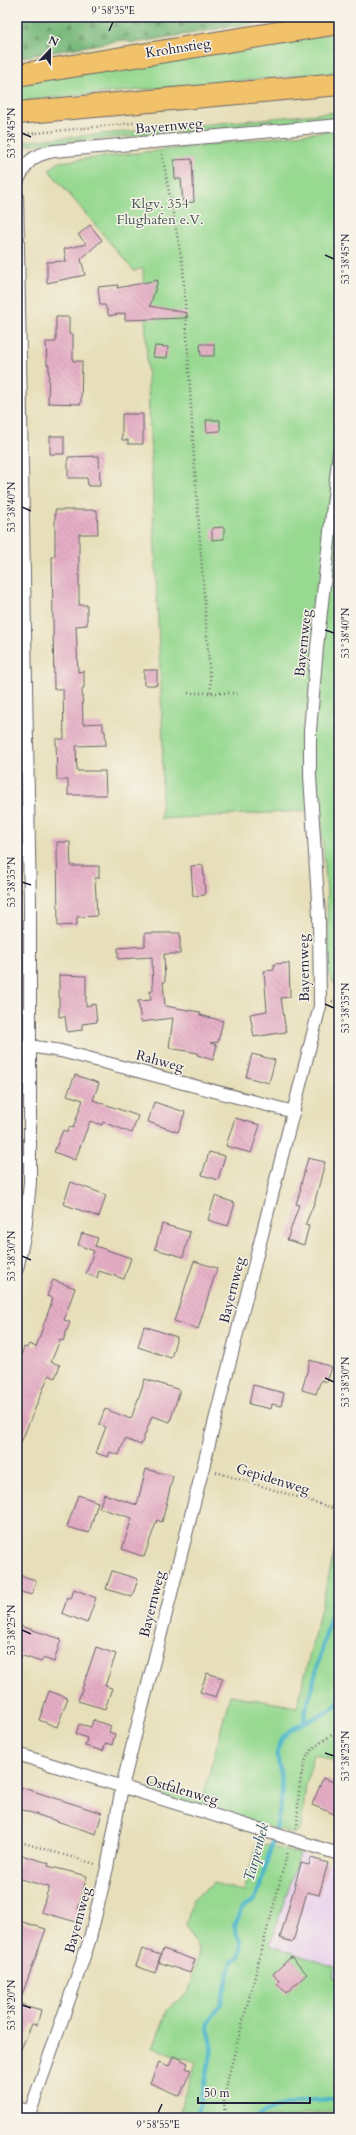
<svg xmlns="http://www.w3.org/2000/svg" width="356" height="2135" font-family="Cardo,serif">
  <defs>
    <pattern id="forest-firs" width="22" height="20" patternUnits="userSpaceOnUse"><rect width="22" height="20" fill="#79b97b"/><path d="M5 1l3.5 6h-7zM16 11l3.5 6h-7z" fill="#639666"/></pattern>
    <pattern id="building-back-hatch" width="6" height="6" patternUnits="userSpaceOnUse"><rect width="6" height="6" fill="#e5adc5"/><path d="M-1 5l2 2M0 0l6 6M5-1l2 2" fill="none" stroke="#c495aa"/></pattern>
  </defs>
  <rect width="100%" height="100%" fill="#f7f3e8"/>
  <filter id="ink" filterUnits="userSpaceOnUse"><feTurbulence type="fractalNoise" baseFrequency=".025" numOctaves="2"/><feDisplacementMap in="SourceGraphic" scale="8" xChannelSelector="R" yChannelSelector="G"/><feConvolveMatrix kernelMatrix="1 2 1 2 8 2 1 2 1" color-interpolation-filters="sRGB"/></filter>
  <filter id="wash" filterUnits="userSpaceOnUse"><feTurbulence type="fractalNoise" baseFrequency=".012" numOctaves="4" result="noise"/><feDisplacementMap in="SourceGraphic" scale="16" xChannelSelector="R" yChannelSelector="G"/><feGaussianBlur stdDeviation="0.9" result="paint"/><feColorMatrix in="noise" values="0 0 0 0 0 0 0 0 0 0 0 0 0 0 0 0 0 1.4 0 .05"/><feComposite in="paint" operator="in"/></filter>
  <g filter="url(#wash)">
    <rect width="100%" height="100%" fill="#e7dfb9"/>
    <path fill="#e9d2ed" d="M300,1854l39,11v114l-6,-2 2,-10 -65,-22z"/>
    <path fill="#97d991" stroke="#5c7e66" d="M231,17h58l-60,10z
      M339,33v39l-312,28v3l-10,1v-21z
      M339,112v5l-5,2 -309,26 -8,7v-10z
      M339,130v870l-1,-11 -9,-13 -2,-82 -7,-84 -159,9 2,-79 -20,-472 -9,3 -85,-101 10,-8z
      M339,1533v230l-25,-9 -8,31 -5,43 -7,6 -144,-42 2,-6 50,15 28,-106 67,12z
      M257,1843l43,11 -30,91 65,22 -2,10 6,2v133l-28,1 -19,5h-114l18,-56 -43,-14 15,-39 21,-18 10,-39 -13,-27 7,-26 21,-16 30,9z"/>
    <path fill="url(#forest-firs)" stroke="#4e6e5b" d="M17,17h214l-2,10 -95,16 -12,-3 -105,18z"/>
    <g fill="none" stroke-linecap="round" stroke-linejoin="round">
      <path stroke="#4cb6c9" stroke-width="4.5" d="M304,1722l1,-8 34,-130
        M194,2118l7,-17 10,-47 1,-10 -4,-14v-7l12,-18 12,-43 7,-5 2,-8 -1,-9 -4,-7 -1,-8 8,-18 12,-8 4,-10c8,-30 22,-69 23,-99 1,-18 -12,-40 3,-55 16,-16 41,-16 54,-34
        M254,2118c25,-16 56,-19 85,-19"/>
    </g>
    <g id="blocks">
      <path fill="url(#building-back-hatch)" d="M192,159l2,43 -11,1 -2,-24h-6l-1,-19z
        M90,225l12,15 -21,19 4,16 -38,8v-21l19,-1 -2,-12 23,-5 -9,-9z
        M158,280l-8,26 37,7v5l-62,2v-7l-16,3 -4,-11h-5l-2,-18 20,-2 -1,3z
        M56,317h13v17h4v27h9l-1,43 -33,-1 1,-38h-2l-1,-23h10z
        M200,344h14v12h-13z
        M155,346l13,1 -1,11 -14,-1z
        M122,414h21v30h-15v-4h-6z
        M206,420h14v11l-13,1z
        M50,436h14v18h-14z
        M99,456l1,30h-12l-1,-8h-19v-21z
        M55,510h42l1,24h-19v71h8v20l-11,1 2,46 6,-1v17h-2l1,36 20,-1v8h2l1,14 -30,1 1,25h28l1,24h-38v-15h-11l-1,-41h8l-1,-50h-9l-2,-133 3,-1z
        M224,527v12l-12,1v-12z
        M144,670h13v15h-13z
        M57,842h13l1,24h28v12h-4l2,38 -20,1v8l-19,1z
        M203,865l2,30 -12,1 -2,-30z
        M145,933h35v21h-16l1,28h-2l2,24 35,6v3l23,6 -5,21 -8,1 7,2 -4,15 -16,-5 1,-2 -29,-5 4,-30 -32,4 -3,-21 13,-1 -1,-9h3l-1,-34 -34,2v-11l27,-2z
        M289,963l1,34 -9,1 5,34 -32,5 -4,-23 17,-3 -3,-40 10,-1v-6z
        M59,975l27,1v30l9,-2 2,18 -15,2v6l-15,2 -2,-16 -6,1z
        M252,1054l23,6 -6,23 -23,-6z
        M75,1075l24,8 -6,17 45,16 -6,17 -29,-11 -1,3 -12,-4 -15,39 -21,-8 9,-22 4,2 2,-5 4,1 10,-28 -16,-5z
        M154,1102l31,10 -7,20 -30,-10z
        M235,1118l25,7 -9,28 -25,-7z
        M209,1152l16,4 -7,24 -16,-5z
        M308,1158l17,4 -10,39 -10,24 4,1 -5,19 -17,-5 12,-35 -3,-1 5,-15 -1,-1z
        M71,1182l35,13 -7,22 -36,-13z
        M215,1196l20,7 -7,23 -20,-6z
        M162,1224l28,8 -7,25 -28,-8z
        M82,1233l16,5 -3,8 36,12 -7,21 -25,-8 -2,7 -11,-4 8,-23 -16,-6z
        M194,1261l23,7 -19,61 -24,-8z
        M53,1280l22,8 -11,32 6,2 -7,19 -3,-1 -9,22 9,3 -5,13 -6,-3 -32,77v-87l7,-18 3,1 2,-4 7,3 17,-49 -6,-2z
        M144,1326l33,11 -6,21 -33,-11z
        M310,1360l22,7 -5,15 -6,-2 -5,14 -14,-4z
        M145,1379l35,11 -10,32 -18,-6 -11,29 -16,-6 -6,16 -9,-3 -2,5 -12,-4 10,-26 -7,-3 6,-15 26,10z
        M253,1385l31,8 -3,13 -9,-2 -1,5 -22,-5z
        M146,1469l27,7 -11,46 -5,-2 -13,37 -22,-8 10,-31 -33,-10 5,-14 33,11z
        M78,1495l20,7 -9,31 -22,-6z
        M112,1571l26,8 -6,18 -26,-8z
        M19,1575l17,5 -4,15 -15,-4z
        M74,1589l22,9 -9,25 -25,-10 6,-16 3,2z
        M17,1625l44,14 -7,23 -11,-4 -2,4 -24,-8z
        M96,1647l20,7 -11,32 7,2 -7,21 -27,-8z
        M207,1673l16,5 -7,19 -16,-5z
        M49,1691l19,7 -11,29 -18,-7z
        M93,1720l18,6 -2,6 6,2 -3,11 -6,-2 -3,8 -18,-5 2,-8 -11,-4 3,-10 12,3z
        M323,1778l16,6v32l-27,-11z
        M17,1786l85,27 -6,21 -79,-26z
        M21,1855l28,8 -1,3 39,10 -9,33 6,2 -4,12 -39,-11 8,-25 -32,-9v-9z
        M311,1858l17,5 -9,32 -12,-3 -14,50 -13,-4 21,-75 8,2z
        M19,1921l27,8 -27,74h-2l24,7 -4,15 -5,-1 -15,34v-104l3,-10 -3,-1v-14z
        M142,1949l19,6 -6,18 -19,-7z
        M163,1949l32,11 -5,13 -32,-11z
        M291,1957l16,17 -21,19 -9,-10 2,-2 -6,-7z
        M173,2056l15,7 -2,5 5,2 -11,26 -30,-13 9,-21 10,4z"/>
    </g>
  </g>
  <g filter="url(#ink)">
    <use href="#blocks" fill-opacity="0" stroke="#676467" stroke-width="1"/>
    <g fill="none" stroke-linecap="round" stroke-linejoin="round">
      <g stroke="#676467" stroke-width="14">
        <path id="street" d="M17,182c10,-20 14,-27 37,-31l285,-26
          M17,195l13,709v278l-5,50 -8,37
          M17,1048l12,-2 32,5 233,61
          M17,1754l322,100
          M17,2108l13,3
          M28,2118l61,-176 18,-74 15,-81 198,-781 -1,-90 -9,-140v-45l7,-84 22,-195"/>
      </g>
      <g stroke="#676467" stroke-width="24">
        <path id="highway" d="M17,75l322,-52
          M17,113l322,-29"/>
      </g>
      <path stroke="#676467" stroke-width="2.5" stroke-dasharray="1 3" stroke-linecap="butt" d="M17,135l125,-13
        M162,154l21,113 11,191 17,234
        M188,693h52
        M332,1001l7,2
        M216,1472l123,38
        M297,1828c1,-20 1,-61 14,-77 7,-8 19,-14 28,-21
        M17,1841l78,23
        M225,2118l-1,-18 5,-26 59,-223
        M304,2118l35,-4"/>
      <use href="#street" stroke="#fff" stroke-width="12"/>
      <use href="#highway" stroke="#f2c26a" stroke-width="22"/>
    </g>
  </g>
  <path fill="none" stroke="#22223b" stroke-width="1.5" d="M109,31l4,-9M22,133l9,4M325,255l9,4M22,507l9,4M325,630l9,3M22,882l9,3M325,1004l9,4M22,1256l9,4M325,1378l9,4M22,1630l9,4M325,1753l9,3M22,2005l9,3M158,2113l4,-9"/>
  <g text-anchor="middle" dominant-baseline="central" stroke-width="3" stroke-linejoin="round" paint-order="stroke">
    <g font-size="14" fill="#22223b" stroke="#f7f3e8">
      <text transform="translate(178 48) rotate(-9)">Krohnstieg</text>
      <text transform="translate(169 126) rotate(-5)">Bayernweg</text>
      <text transform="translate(303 643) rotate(-84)">Bayernweg</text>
      <text transform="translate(304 968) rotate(-91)">Bayernweg</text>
      <text transform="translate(160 1061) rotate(15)">Rahweg</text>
      <text transform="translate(232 1290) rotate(-76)">Bayernweg</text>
      <text transform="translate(273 1479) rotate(17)">Gepidenweg</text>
      <text transform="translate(152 1604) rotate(-76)">Bayernweg</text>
      <text transform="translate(182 1790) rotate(16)">Ostfalenweg</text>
      <text transform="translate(78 1920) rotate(-75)">Bayernweg</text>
    </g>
    <g font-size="14" fill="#455955" stroke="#f7f3e8">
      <text x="160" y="203">Klgv. 354<tspan x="160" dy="16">Flughafen e.V.</tspan></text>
    </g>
    <g font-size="15" font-style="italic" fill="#31566d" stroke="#f7f3e8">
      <text transform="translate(256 1852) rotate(-75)">Tarpenbek</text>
    </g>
  </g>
  <rect width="356" height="2135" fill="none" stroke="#f7f3e8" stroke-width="44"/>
  <g transform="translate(50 50) rotate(22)" stroke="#f7f3e8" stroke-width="3" paint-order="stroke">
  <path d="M0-3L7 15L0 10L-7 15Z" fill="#22223b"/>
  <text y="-6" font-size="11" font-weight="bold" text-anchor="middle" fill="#22223b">N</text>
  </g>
  <path d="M198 2097v6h112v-6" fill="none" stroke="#22223b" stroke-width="2"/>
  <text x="204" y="2097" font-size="12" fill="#22223b" stroke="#f7f3e8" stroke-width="3" paint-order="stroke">50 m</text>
  <rect x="22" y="22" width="312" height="2091" fill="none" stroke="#22223b" stroke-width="1.5"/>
  <g font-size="10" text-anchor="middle" fill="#22223b">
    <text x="113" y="14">9°58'35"E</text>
    <text transform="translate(11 133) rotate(-90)" y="4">53°38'45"N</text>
    <text transform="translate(345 259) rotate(-90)" y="4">53°38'45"N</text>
    <text transform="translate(11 507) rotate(-90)" y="4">53°38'40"N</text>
    <text transform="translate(345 633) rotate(-90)" y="4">53°38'40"N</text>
    <text transform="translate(11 882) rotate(-90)" y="4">53°38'35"N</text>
    <text transform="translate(345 1008) rotate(-90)" y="4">53°38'35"N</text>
    <text transform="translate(11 1256) rotate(-90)" y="4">53°38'30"N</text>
    <text transform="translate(345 1382) rotate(-90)" y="4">53°38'30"N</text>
    <text transform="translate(11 1630) rotate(-90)" y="4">53°38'25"N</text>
    <text transform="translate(345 1756) rotate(-90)" y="4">53°38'25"N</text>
    <text transform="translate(11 2005) rotate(-90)" y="4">53°38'20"N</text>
    <text x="158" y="2128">9°58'55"E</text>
  </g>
</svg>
